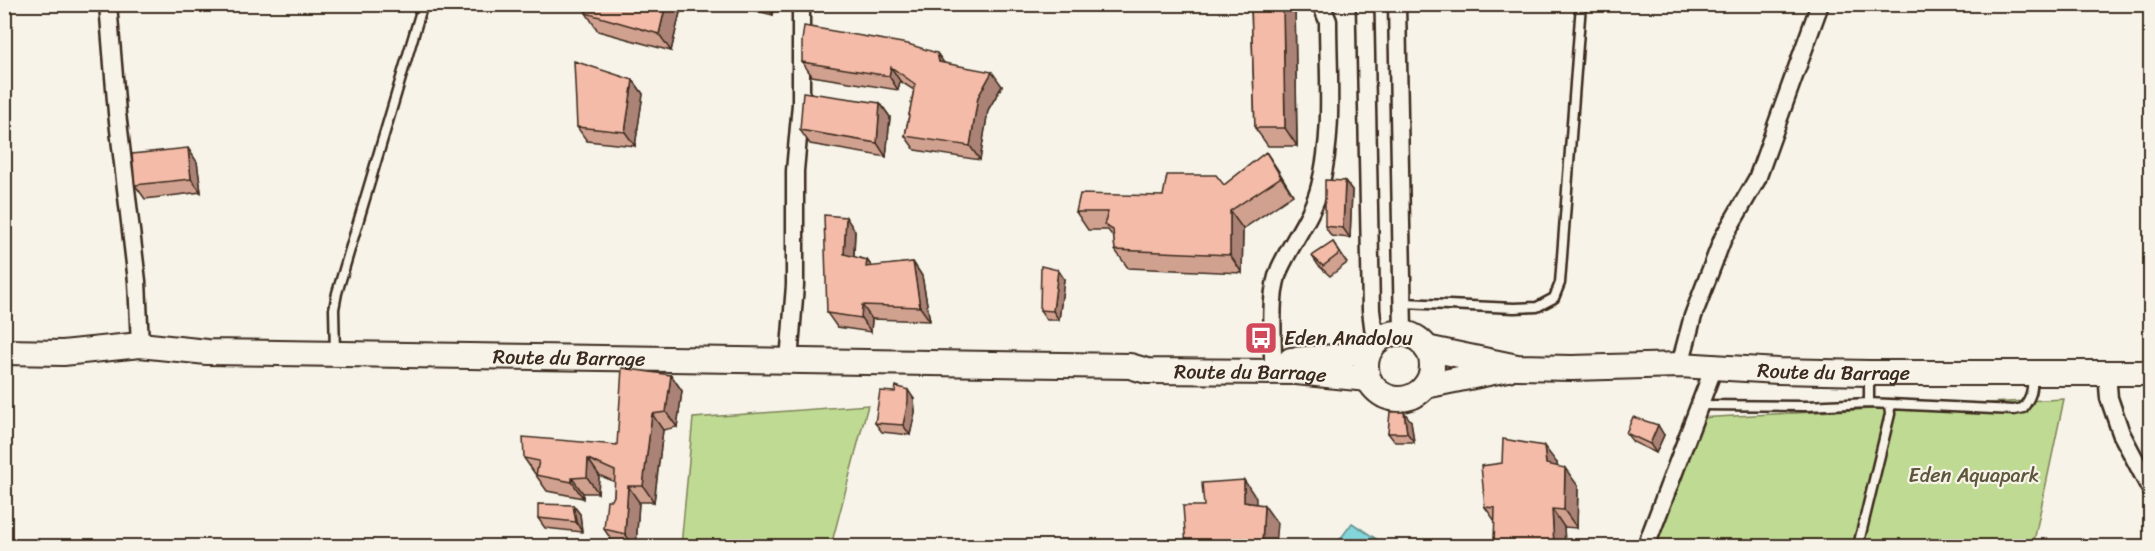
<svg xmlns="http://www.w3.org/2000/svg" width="2155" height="551" font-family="Sriracha,sans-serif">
  <rect width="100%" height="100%" fill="#f7f3e8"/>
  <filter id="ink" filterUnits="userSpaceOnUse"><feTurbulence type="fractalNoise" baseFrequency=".0167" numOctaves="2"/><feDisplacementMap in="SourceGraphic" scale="12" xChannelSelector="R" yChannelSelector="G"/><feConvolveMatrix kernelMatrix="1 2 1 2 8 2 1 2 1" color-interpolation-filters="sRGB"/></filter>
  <g filter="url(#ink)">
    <path fill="#bfda92" stroke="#7d8258" stroke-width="1.5" d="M2064,399l-31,147h-383l47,-128z
      M868,405l-37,141h-150l12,-128z"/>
    <path fill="#83d5da" stroke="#66918f" stroke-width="1.5" d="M1352,523l35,23h-52z"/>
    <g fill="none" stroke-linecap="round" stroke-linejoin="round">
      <g stroke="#3b2a1e" stroke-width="13">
        <path id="service" d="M1404,303l110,5 23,-1 17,-9 6,-15 21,-279
          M335,353l-1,-44 3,-16 86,-289
          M1869,403v-27
          M1700,405l107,1 62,-3 145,7 9,-2c9,-12 10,-19 9,-33
          M1858,546l32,-132 -1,-10"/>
      </g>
      <g stroke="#3b2a1e" stroke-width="21">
        <path id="minor" d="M108,4l9,109 20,168 3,64
          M1365,4l6,306 4,32
          M1397,4l6,329
          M1273,359c0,-27 -4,-66 7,-91 13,-28 33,-53 40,-82 14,-53 8,-111 8,-165l-7,-17
          M789,361l6,-76v-114l6,-67v-100
          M1680,365l13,-49 30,-78 34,-59 63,-175
          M2107,373l2,25 12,35 29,55
          M1646,546l68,-179"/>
      </g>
      <g stroke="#3b2a1e" stroke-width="28">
        <g id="secondary">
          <circle cx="1399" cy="366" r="33"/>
          <path id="s1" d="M1426,348l91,19 55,1 108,-3 98,6 90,2h282"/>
          <path id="s2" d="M4,352l59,1 77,-8 67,7 923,14 17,5 149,1 72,7"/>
          <path d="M1291,360l45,-3 33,-7"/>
          <path d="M1425,386l83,-17"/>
        </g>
      </g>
      <use href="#service" stroke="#f7f3e8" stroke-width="8"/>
      <use href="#minor" stroke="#f7f3e8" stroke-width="16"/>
      <use href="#secondary" stroke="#f7f3e8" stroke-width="24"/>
    </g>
    <path fill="#d1a190" stroke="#3b2a1e" stroke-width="1.5" d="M682,4l-11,47 -73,-20 -12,-18z
      M729,4h46l-2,11z
      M1251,4h44l2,142h-29l-13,-18z
      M802,62l142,1 58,23 -14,24 -8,50 -65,-10 -10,-14 9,-46 -14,-9 -2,9 -86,-14z
      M633,80l10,14 -8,52 -48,-5 -10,-14z
      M880,103l10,14 -4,40 -76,-13 -10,-14z
      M1266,152l27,43 -50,34 -1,44 -114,-5 -13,-18 -1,-12 -6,-8h-20l-12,-18 148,-27z
      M197,162l4,30 -56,7 -10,-14z
      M1345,181l7,9 -2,48 -19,-2 -6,-10z
      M855,231l-1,26 13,3 5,7 41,-5 9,14 8,45 -58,-2 -1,13 -34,-5 -10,-14z
      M1333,242l14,21 -17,13 -12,-11 -6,-9z
      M1058,270l6,9 -5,41h-12l-7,-10z
      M671,375l11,16 -5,36 -14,3 -9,72h-15l-3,44h-14l-7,-1 -11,-16 10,-33 1,-14 -16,-7 -1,18h-15v5l-36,-7 -23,-33 93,-13z
      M914,399l1,13 -5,23 -28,-3 -7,-9z
      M1411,421l3,21h-19l-7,-9z
      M1626,433l38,2 -8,18 -23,-11z
      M1557,463v3l21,20 -1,42 -13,-1 1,19h-71l1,-25 -10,-14z
      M573,505l7,9 2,18 -37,-4 -7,-10z"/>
    <path fill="#aa8376" stroke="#3b2a1e" stroke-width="1.5" d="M666,4h16l-11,47 -12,-17z
      M765,4h10l-2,11z
      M1283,4h12l2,142 -12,-18z
      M937,53l10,14 -8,-5z
      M891,67l9,14 -2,9 -9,-14z
      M992,72l10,14 -14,24 -8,50 -10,-14 8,-49z
      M633,80l10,14 -8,52 -10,-14z
      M880,103l10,14 -4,40 -9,-14z
      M188,148l9,14 4,30 -10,-13z
      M1266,152l12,18 15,25 -12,-18z
      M1345,181l7,9 -2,48 -7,-10z
      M1230,211l13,18 -1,44 -12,-18z
      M846,217l9,14 -2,37 -9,-14z
      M867,260l10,14 -11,-7z
      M913,262l9,14 8,45 -10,-14z
      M1058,270l6,9 -5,41 -6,-9z
      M862,305l10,14 -1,13 -10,-14z
      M671,375l11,16 -5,36 -11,-15z
      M908,390l6,9 1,13 -5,23 -7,-10z
      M1404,412l7,9 3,21 -7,-9z
      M652,414l11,16 -9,72 -11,-16z
      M1658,425l6,10 -8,18 -6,-9z
      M1544,446l13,17 1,19 -12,-18z
      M588,459l11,16 -1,18 -11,-16z
      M1565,468l13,18 -1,42 -13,-18z
      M572,478l11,15v5l-11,-16z
      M1244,480l12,18v22l-12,-18z
      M628,486l11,16 -3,44h-2l-9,-12z
      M573,505l7,9 2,18 -6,-10z
      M1264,505l13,18 -2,23h-13z
      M1552,509l12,18 1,19h-11z"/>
    <path fill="#f3bba8" stroke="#3b2a1e" stroke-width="1.5" d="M588,4h78l-7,30 -73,-21z
      M1251,4h32l2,124h-30z
      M804,26l104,18 29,9 2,9 53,10 -14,25 -8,49 -65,-10 10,-52 -24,-17 -2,9 -87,-14v-21z
      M574,61l59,19 -8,52 -48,-5z
      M803,92l77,11 -3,40 -77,-13z
      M188,148l3,31 -56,6 -3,-31z
      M1266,152l15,25 -51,34v44l-115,-5 -2,-20 -9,-5 4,-13h-32l4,-18 83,2 4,-21h49l8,10z
      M1325,180l20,1 -2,47 -18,-2z
      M824,215l22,2 -2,37 23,6 -1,7 47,-5 7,45 -58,-2 -1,13 -34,-5z
      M1333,242l7,11 -17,13 -11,-10z
      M1041,266l17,4 -5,41 -13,-1z
      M622,368l49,7 -5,37 -14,2 -9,72h-15l-3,48 -21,-5 3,-29h5l2,-4 1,-25 -27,-12 -1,18 -15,1v4l-36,-7 3,-14 -15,-3 -1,-21 94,8z
      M896,386l12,4v12l-5,23 -28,-2 5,-32 15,1z
      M1390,412h14l3,21h-19z
      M1633,417l25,8 -8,19 -24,-11z
      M1503,439l41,7 2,18 19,4 -1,42 -12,-1 2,37h-60l1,-38 -10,-1 -4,-41 21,-3z
      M1244,480v22l20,3 -2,41h-76l-3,-40h21l-2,-23z
      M538,504l35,1 3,17 -38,-4z
      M1929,538l17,8h-21z"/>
  </g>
  <defs>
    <g id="bus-square" transform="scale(1.725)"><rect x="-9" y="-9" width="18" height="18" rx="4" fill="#d1495b" stroke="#f7f3e8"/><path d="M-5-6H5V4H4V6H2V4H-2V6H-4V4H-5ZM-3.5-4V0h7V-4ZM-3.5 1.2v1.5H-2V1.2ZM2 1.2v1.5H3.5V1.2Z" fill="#fff"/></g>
  </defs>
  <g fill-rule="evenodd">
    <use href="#bus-square" x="1261" y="338"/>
  </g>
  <g text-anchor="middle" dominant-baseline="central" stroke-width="4.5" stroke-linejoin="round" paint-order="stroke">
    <g font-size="20" fill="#3b2a1e" stroke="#f7f3e8" text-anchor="start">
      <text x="1284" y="338">Eden Anadolou</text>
    </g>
    <g font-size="20" fill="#3b2a1e" stroke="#f7f3e8">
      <text stroke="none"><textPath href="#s2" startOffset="566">Route du Barrage</textPath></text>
      <text stroke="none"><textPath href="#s1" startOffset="410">Route du Barrage</textPath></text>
      <text stroke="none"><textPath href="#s2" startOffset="1248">Route du Barrage</textPath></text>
    </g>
    <g font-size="20" fill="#5c563b" stroke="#f7f3e8">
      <text x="1974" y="475">Eden Aquapark</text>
    </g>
  </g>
  <rect width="2155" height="551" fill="none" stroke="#f7f3e8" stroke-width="24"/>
  <rect x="12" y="12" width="2131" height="527" fill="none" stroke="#3b2a1e" stroke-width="2" filter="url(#ink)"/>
</svg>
